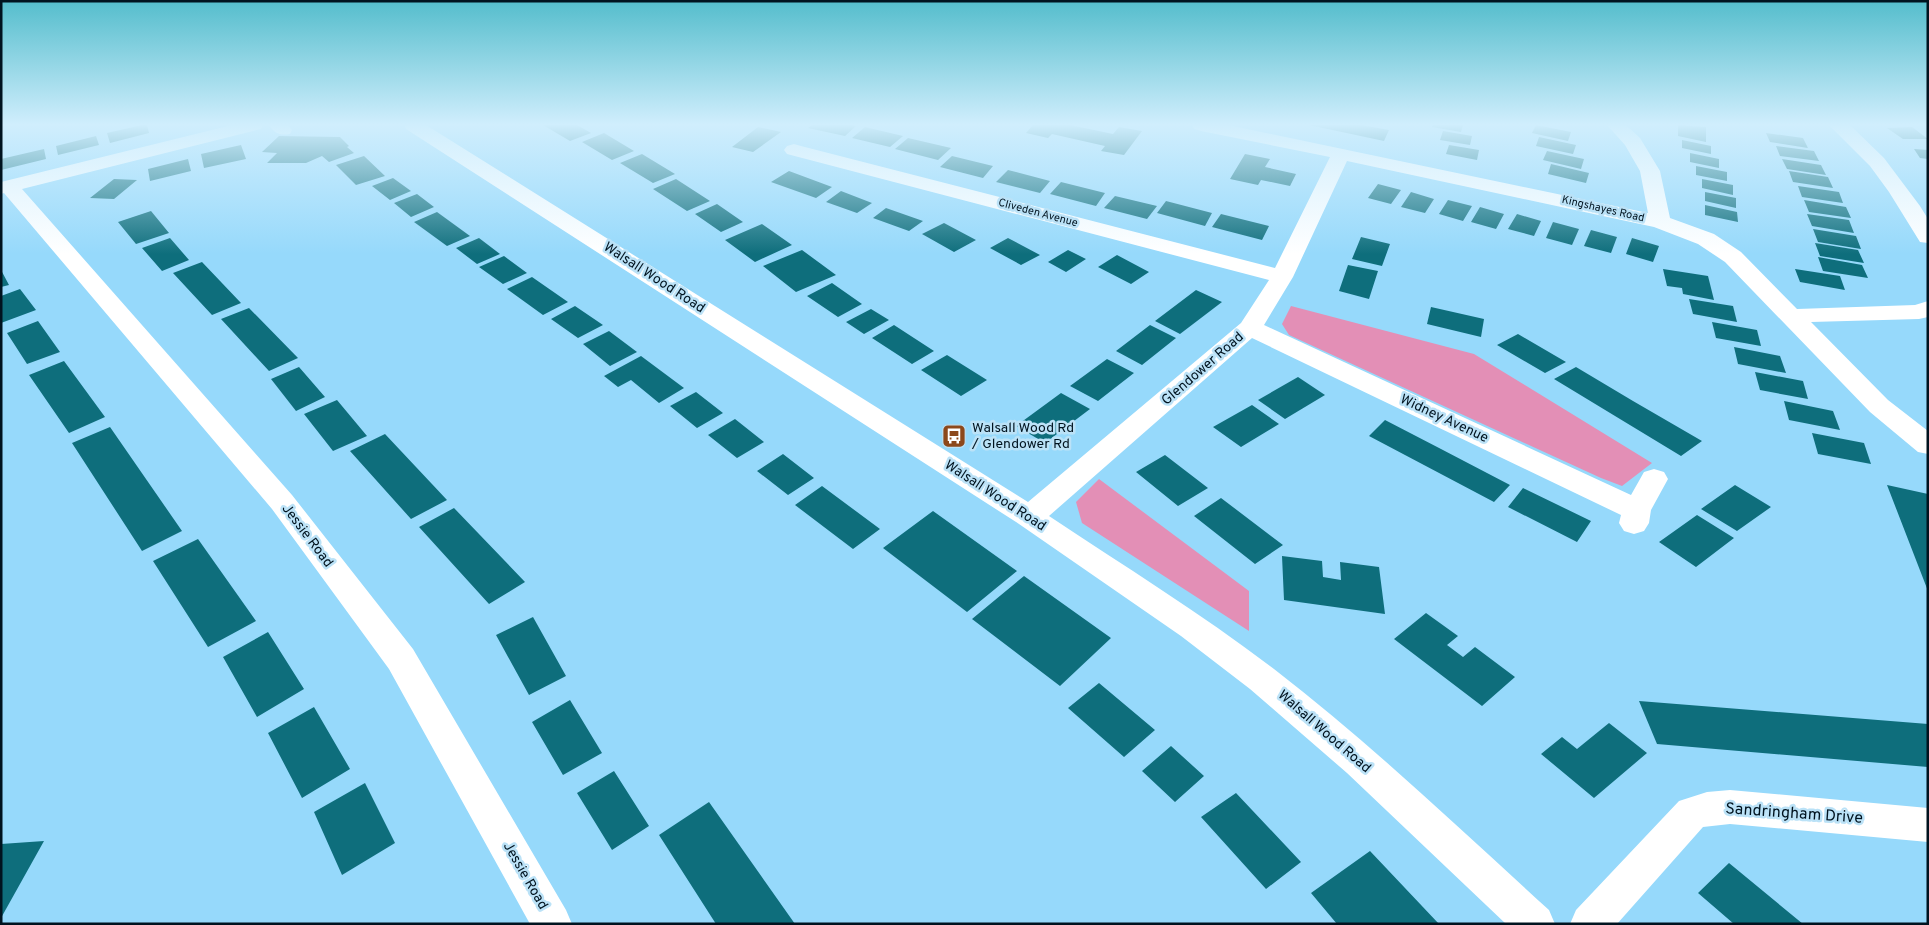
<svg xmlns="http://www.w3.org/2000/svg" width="1929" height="925" font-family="Overpass,sans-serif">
  <rect width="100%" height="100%" fill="#96d9fb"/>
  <path fill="#e38fb6" d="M1291,306l183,48 178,109 -30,23 -21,-8 -312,-143 -7,-11z
    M1099,479l150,112v40l-167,-108 -6,-21z"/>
  <path fill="#0e6e7c" d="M142,125h5l2,8 -39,10 -3,-10z
    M543,125h34l14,8 -21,8z
    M812,125h39l5,1 -11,10 -37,-8z
    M1033,125h37l43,9 6,-7 23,4 -18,24 -23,-4 4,-5 -53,-12 -4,4 -22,-5z
    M1309,125h52l28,5 -5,11z
    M1433,125h30l-2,7 -29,-5z
    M1536,125l35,7 -3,9 -36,-8z
    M1678,125l28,2v15l-28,-6z
    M758,127l23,5 -28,20 -21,-5z
    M865,127l38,9 -13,11 -38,-9z
    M1912,127l16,12h-25l-16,-11z
    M1443,131l29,5 -2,9 -30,-5z
    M604,133l30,18 -22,9 -30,-18z
    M1766,133l37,5 5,10 -38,-6z
    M96,136l3,9 -41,10 -2,-9z
    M279,136l61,1 9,9 -2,1 7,6 -25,9 -7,-6 -16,7h-39l10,-10 -15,-1z
    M1539,137l37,8 -3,9 -37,-8z
    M908,138l43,10 -13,12 -43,-11z
    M1682,140l29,6v8l-29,-6z
    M241,145l5,14 -42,9 -3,-14z
    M1449,145l30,5 -2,10 -31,-6z
    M1776,146l38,5 5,10 -39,-5z
    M44,149l2,10 -45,11v-11z
    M1914,149l14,1v9l-8,-1z
    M1547,151l37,8 -3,10 -38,-9z
    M1690,153l29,6v9l-29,-6z
    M642,154l33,20 -22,9 -33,-20z
    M1245,154l25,5 -5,8 31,7 -6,12 -29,-6 -3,5 -28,-6z
    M364,156l21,20 -29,9 -20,-20z
    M952,156l41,10 -10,12 -43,-11z
    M188,159l3,12 -41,10 -2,-12z
    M1782,159l39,6 5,10 -39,-6z
    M1551,164l38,9 -3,10 -38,-9z
    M1696,166l31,6v9l-31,-6z
    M1008,170l42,11 -10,12 -44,-11z
    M789,171l43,16 -16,11 -45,-16z
    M1789,171l39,6 5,11 -40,-6z
    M393,178l18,13 -21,9 -18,-14z
    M114,179l23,1 -23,19 -24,-1z
    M676,179l34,22 -23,10 -34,-22z
    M1702,179l31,6v10l-31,-7z
    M1061,182l44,11 -9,13 -46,-12z
    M1378,184l23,6 -10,14 -23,-6z
    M1798,186l41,6 4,11 -41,-6z
    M841,191l31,12 -15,10 -31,-11z
    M1411,192l23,7 -9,14 -24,-6z
    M1705,192l31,6v10l-31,-7z
    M417,194l17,13 -23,10 -17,-14z
    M1115,196l42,10 -10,13 -43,-11z
    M1448,200l24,6 -9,15 -24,-7z
    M1804,200l42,7 5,11 -42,-6z
    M1166,201l46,12 -7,13 -48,-13z
    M717,204l26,18 -22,10 -26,-18z
    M1705,205l32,7 1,10 -33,-7z
    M1480,207l24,7 -8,15 -25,-7z
    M886,208l37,13 -14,10 -36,-13z
    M151,211l18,22 -33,11 -18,-22z
    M437,212l33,24 -23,10 -33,-24z
    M1221,214l48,12 -7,14 -50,-13z
    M1517,214l24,7 -7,15 -26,-7z
    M1807,214l42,6 5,13 -42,-7z
    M1553,222l26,7 -7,16 -26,-7z
    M944,223l32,17 -22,12 -32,-18z
    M762,224l30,21 -37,17 -30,-22z
    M1813,229l43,7 5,13 -43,-7z
    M1591,230l26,7 -6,16 -27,-7z
    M1361,237l29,7 -8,22 -30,-7z
    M170,238l19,22 -27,11 -20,-23z
    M479,238l21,16 -23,10 -21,-16z
    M1008,238l32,17 -19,10 -31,-17z
    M1632,238l27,8 -6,16 -27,-8z
    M1815,243l43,7 6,13 -44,-7z
    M802,250l34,25 -40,17 -33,-26z
    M1068,250l18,9 -20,13 -18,-10z
    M1117,255l32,17 -18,12 -33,-17z
    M504,256l23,17 -24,11 -24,-17z
    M1818,257l44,8 6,13 -45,-7z
    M202,262l39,41 -29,12 -39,-42z
    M1348,265l30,6 -9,28 -30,-8z
    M1663,269l45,7 6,24 -31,-6 -1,-6 -15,-2z
    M1795,269l45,7 5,14 -45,-8z
    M1,270l8,15 -8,2z
    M532,277l36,25 -25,13 -36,-26z
    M832,283l30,21 -24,13 -31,-21z
    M20,289l16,21 -35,13v-27z
    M1196,290l26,12 -42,32 -25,-13z
    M1689,299l44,7 4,16 -44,-8z
    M575,306l28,19 -25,13 -27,-19z
    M1431,307l53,12 -3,18 -54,-13z
    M249,308l49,50 -29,13 -48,-52z
    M871,309l18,11 -25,14 -18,-12z
    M38,321l22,31 -33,12 -20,-31z
    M1712,322l45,8 4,16 -45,-8z
    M894,325l40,26 -22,13 -40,-26z
    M1150,325l26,13 -34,27 -26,-14z
    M609,331l28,21 -27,14 -27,-22z
    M1518,334l48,28 -21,11 -48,-28z
    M1734,347l46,9 6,17 -48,-9z
    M947,355l40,25 -26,16 -40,-26z
    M641,356l43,32 -25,15 -28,-23 -13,7 -14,-11z
    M1107,359l27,14 -36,28 -28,-15z
    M64,361l41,56 -36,16 -40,-58z
    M299,367l26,30 -29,14 -25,-32z
    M1576,367l57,34 69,40 -21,15 -127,-77z
    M1755,372l48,9 5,18 -48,-9z
    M1298,377l27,18 -40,24 -27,-19z
    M696,392l27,21 -26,15 -27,-22z
    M1061,393l29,16 -45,34 -29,-17z
    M337,400l30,36 -34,15 -29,-37z
    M1784,401l49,10 7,19 -51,-10z
    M1252,405l27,19 -38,23 -28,-20z
    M735,419l29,23 -27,16 -29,-23z
    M1385,420l56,29 69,36 -16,17 -125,-66z
    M110,427l72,104 -40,20 -70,-108z
    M1812,433l52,10 7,21 -53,-10z
    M385,434l62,66 -36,19 -61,-68z
    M783,454l31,24 -26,17 -31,-24z
    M1165,455l43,33 -30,18 -42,-34z
    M1735,485l36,22 -34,24 -36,-22z
    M1887,485l41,9v97z
    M822,486l58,43 -27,20 -58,-44z
    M1523,488l68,33 -14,21 -69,-35z
    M1221,498l62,47 -28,19 -61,-48z
    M454,508l71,74 -36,22 -70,-77z
    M933,511l84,60 -50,41 -84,-64z
    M1697,515l37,23 -38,29 -37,-25z
    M198,539l58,82 -48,26 -55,-86z
    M1282,556l40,5 1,16 18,3 -1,-18 39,5 6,47 -101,-14z
    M1024,576l87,62 -51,48 -88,-67z
    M1426,613l32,23 -11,9 16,12 12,-10 40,30 -33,29 -88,-67z
    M533,617l33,59 -37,19 -33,-60z
    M268,632l36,57 -47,28 -34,-60z
    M1099,683l56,47 -31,27 -56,-49z
    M570,700l32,53 -39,22 -31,-53z
    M1639,701l289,23v43l-271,-23z
    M314,707l36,62 -48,29 -34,-65z
    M1609,723l38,30 -53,45 -53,-44 21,-17 15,12z
    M1171,746l33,30 -29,26 -33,-31z
    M614,771l35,55 -37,24 -35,-57z
    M365,783l30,60 -53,32 -28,-63z
    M1236,793l65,69 -35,27 -65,-72z
    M709,802l86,122h-79l-57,-89z
    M44,841l-43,77v-74z
    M1370,851l69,73h-102l-26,-31z
    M1729,863l74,61h-69l-36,-31z"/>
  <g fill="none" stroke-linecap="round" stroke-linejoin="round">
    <path fill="#fff" fill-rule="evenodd" d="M232,125h31l-2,4 -239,60 270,306 121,154 153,261 6,14h-42l-141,-255 -117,-160 -268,-316 -3,1v-12z
      M269,125h19l4,5 -2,4c-10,2 -16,-1 -21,-9z
      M404,125h22l602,377 213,-179 28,-43 -482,-126 -3,-4 3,-4 7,-2 7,2 474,122 55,-111 -129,-26 -7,-2 -2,-4h36l420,88 -8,-42 -15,-26 -18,-20h19l14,13 20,33 10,47 44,16 27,18 56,57 118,-4 13,-4v16l-9,2 -108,3 77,78 40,31v23l-10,-2 -48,-40 -145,-150 -27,-18 -44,-17 -307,-66 -54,116 -29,48 367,170 13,-23 10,-3 10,3 4,7 -17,31 -2,13 -5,8 -10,3 -10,-3 -5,-8 2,-8 -369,-177 -203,178c75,50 153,98 225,153 96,74 185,159 275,241l6,14h-49l-159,-151 -97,-84 -69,-53 -162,-112 -613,-395z
      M1829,125h21l34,33 36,48 8,13v24l-8,-1 -31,-50 -19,-26z
      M1730,790l198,18v34l-198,-18 -27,3 -86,97h-47l6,-14 103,-109 28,-9z"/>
  </g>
  <linearGradient id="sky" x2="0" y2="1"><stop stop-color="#54bdcc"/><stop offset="0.49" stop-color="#d0eefd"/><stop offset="1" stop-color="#d0eefd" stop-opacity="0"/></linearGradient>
  <rect width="1929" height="254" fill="url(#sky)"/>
  <defs>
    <g id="bus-square" transform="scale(1.25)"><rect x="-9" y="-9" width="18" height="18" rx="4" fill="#8c481b" stroke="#bbe2f7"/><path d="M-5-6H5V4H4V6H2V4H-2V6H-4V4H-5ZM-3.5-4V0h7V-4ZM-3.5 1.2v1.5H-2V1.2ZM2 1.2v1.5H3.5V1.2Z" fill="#fff"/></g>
  </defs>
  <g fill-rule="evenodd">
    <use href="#bus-square" x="954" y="436"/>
  </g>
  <g text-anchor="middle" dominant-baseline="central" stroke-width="5" stroke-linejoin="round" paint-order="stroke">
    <g font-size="11" fill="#00131f" stroke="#bbe2f7">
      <text transform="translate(1603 209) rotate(13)">Kingshayes Road</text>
      <text transform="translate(1038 213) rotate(15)">Cliveden Avenue</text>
    </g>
    <g font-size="14" fill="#00131f" stroke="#bbe2f7">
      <text transform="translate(654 278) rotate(33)">Walsall Wood Road</text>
      <text transform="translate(1203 369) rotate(-41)">Glendower Road</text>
      <text transform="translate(1444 419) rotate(25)">Widney Avenue</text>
      <text transform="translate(995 496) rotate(33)">Walsall Wood Road</text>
      <text transform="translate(307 536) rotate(53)">Jessie Road</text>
      <text transform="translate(1324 732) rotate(41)">Walsall Wood Road</text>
      <text transform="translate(525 876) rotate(60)">Jessie Road</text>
    </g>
    <g font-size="14" fill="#00131f" stroke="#bbe2f7" text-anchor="start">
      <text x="972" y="428">Walsall Wood Rd<tspan x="972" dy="16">/ Glendower Rd</tspan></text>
    </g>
    <g font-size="16" fill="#00131f" stroke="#bbe2f7">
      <text transform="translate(1794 814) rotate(4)">Sandringham Drive</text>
    </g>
  </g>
  <rect width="1929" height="925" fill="none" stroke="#00131f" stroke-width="5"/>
</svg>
